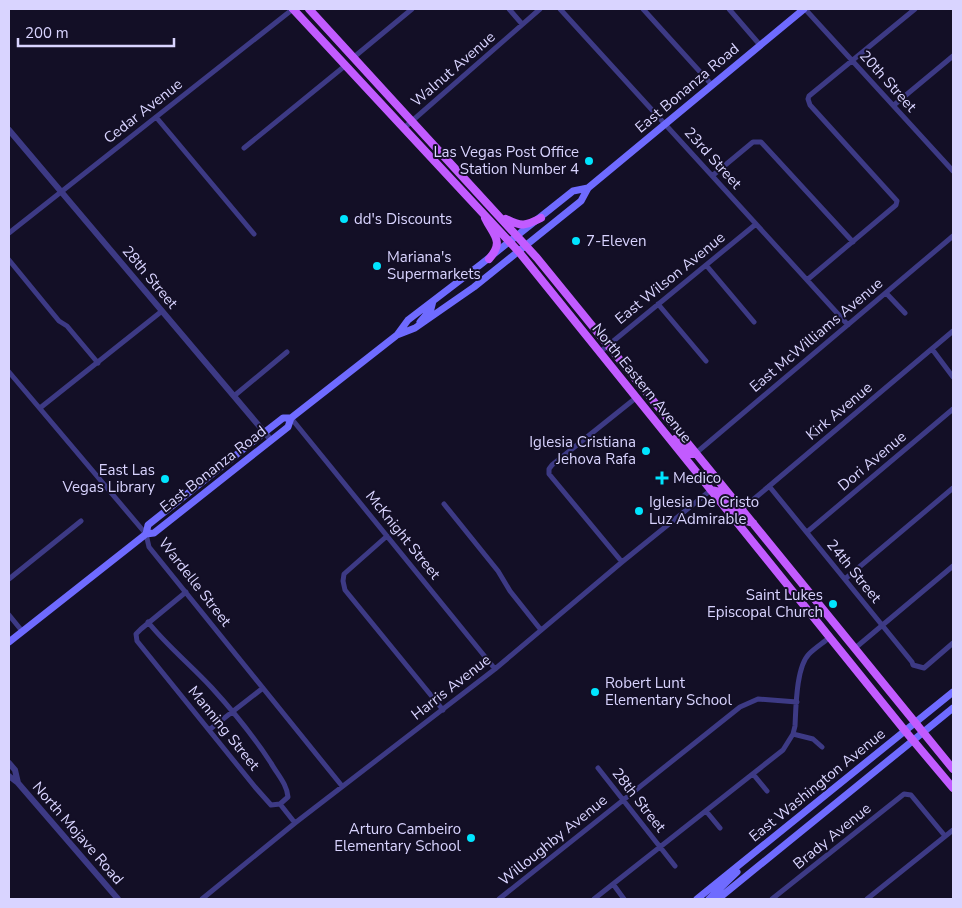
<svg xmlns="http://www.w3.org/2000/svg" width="962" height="908" font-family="'Nunito Sans',sans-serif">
  <rect width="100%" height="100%" fill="#130f26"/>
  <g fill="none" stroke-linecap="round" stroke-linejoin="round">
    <path stroke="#3d3a85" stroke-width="5" d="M509,9l13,15
      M560,9l288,316
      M643,9l69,76
      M729,9l31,36
      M805,9l148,162
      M354,57l58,-48
      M894,105l59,-49
      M156,117l98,117
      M404,128l136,-119
      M244,148l102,-83
      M712,176l41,-34h8l92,100
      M9,233l284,-224
      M9,260l50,61 8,5 31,37
      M706,265l48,57
      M807,280l89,-75 1,-4 -87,-96 -2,-6 1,-3 106,-87
      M886,293l19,20
      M658,304l48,57
      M932,349l21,28
      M600,352l156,-128
      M9,372l137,162 3,13 193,239
      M234,396l53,-44
      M40,408l122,-97
      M291,418l204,251
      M696,453l257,-217
      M769,486l143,176 1,3 11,3 29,-25
      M444,504l54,67 12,20 31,39
      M742,509l211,-178
      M807,532l146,-123
      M387,536l-43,38 -1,7 2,9 98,120
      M622,562l-73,-88v-5l3,-4 85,-68
      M9,579l72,-58
      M845,579l108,-91
      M186,592l-45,37 -5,5 1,7 118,146 16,18 9,-1 15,19
      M9,615l13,16
      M148,622c19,24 43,43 64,66 21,23 42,49 59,75 6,11 16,21 17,34l-8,7
      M854,649l99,-83
      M209,730l54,-42
      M793,734l20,5 9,8
      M598,768l77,98
      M753,774l14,17
      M706,811l14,17
      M613,884l11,15
      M202,899l93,-76 200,-154 127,-107 89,-72
      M499,899l241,-192 18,-8 39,3
      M594,899l189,-149 10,-16 2,-8c1,-18 1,-59 14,-72 6,-6 14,-11 21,-17
      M772,899l132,-105 7,1 34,41
      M867,899l86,-69"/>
    <path stroke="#3d3a85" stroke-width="6" d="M9,130l262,310
      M9,763l6,7 3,13
      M9,776l9,7 100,116"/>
    <path stroke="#6f6bff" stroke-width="7" d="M420,322l11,-13 2,-8
      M397,335l11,-15 72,-55 93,-74 15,-3
      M146,534l8,-1 134,-106 3,-9 106,-83 18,-7 59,-41 107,-86 7,-13 216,-179
      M9,642l137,-108 2,-9 117,-93 18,-14h8
      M697,899l256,-207
      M709,899l28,-27
      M718,899l235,-191"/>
    <path stroke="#c25bff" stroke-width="8" d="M293,9l226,243 387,480 47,56
      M309,9l228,249 416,511
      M485,218c8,17 20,23 4,41
      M506,219c16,8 19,7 35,-1
      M675,439l16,15h4
      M711,490l9,2 22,28 11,3"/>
  </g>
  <g fill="#00e5ff" stroke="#130f26" stroke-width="2">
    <circle cx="589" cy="161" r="5"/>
    <circle cx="344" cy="219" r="5"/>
    <circle cx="576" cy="241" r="5"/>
    <circle cx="377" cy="266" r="5"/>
    <circle cx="646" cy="451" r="5"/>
    <path d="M659.5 470.5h5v5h5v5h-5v5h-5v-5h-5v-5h5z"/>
    <circle cx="165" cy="479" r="5"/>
    <circle cx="639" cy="511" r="5"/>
    <circle cx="833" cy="604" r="5"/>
    <circle cx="595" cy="692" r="5"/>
    <circle cx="471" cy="838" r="5"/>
  </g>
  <g text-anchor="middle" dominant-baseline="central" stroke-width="4" stroke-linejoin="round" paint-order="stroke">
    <g font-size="15" fill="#d9d4ff" stroke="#130f26">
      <text transform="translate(453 69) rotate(-41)">Walnut Avenue</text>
      <text transform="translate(888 81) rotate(48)">20th Street</text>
      <text transform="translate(687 88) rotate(-40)">East Bonanza Road</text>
      <text transform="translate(143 111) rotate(-38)">Cedar Avenue</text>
      <text transform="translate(713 158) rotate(48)">23rd Street</text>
      <text transform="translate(150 277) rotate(50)">28th Street</text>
      <text transform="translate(670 278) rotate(-39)">East Wilson Avenue</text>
      <text transform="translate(816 335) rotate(-40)">East McWilliams Avenue</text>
      <text transform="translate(642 383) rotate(51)">North Eastern Avenue</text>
      <text transform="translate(839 411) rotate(-40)">Kirk Avenue</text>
      <text transform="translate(872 461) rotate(-40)">Dori Avenue</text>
      <text transform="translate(213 469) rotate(-38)">East Bonanza Road</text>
      <text transform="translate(403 535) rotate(51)">McKnight Street</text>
      <text transform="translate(854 571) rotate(51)">24th Street</text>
      <text transform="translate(195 582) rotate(52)">Wardelle Street</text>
      <text transform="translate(451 687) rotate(-38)">Harris Avenue</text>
      <text transform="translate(224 728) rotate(51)">Manning Street</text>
      <text transform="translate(817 785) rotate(-39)">East Washington Avenue</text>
      <text transform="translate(639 800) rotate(52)">28th Street</text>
      <text transform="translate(78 833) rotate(49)">North Mojave Road</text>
      <text transform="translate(832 836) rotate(-39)">Brady Avenue</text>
      <text transform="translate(553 840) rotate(-39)">Willoughby Avenue</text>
    </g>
    <g font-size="15" fill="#d9d4ff" stroke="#130f26" text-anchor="start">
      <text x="579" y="152" text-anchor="end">Las Vegas Post Office<tspan x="579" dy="17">Station Number 4</tspan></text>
      <text x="354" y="219">dd's Discounts</text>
      <text x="586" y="241">7-Eleven</text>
      <text x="387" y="257">Mariana's<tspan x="387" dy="17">Supermarkets</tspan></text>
      <text x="636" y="442" text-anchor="end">Iglesia Cristiana<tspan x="636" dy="17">Jehova Rafa</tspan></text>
      <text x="155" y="470" text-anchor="end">East Las<tspan x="155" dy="17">Vegas Library</tspan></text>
      <text x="673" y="478">Medico</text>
      <text x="649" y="502">Iglesia De Cristo<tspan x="649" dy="17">Luz Admirable</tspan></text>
      <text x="823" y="595" text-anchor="end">Saint Lukes<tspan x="823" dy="17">Episcopal Church</tspan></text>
      <text x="605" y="683">Robert Lunt<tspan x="605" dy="17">Elementary School</tspan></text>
      <text x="461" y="829" text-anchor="end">Arturo Cambeiro<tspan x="461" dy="17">Elementary School</tspan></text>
    </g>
  </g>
  <rect width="962" height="908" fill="none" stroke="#d9d4ff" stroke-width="20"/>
  <path d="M18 38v8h156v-8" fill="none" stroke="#d9d4ff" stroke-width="2.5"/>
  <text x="25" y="38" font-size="15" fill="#d9d4ff" stroke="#130f26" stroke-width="4" paint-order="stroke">200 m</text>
</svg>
